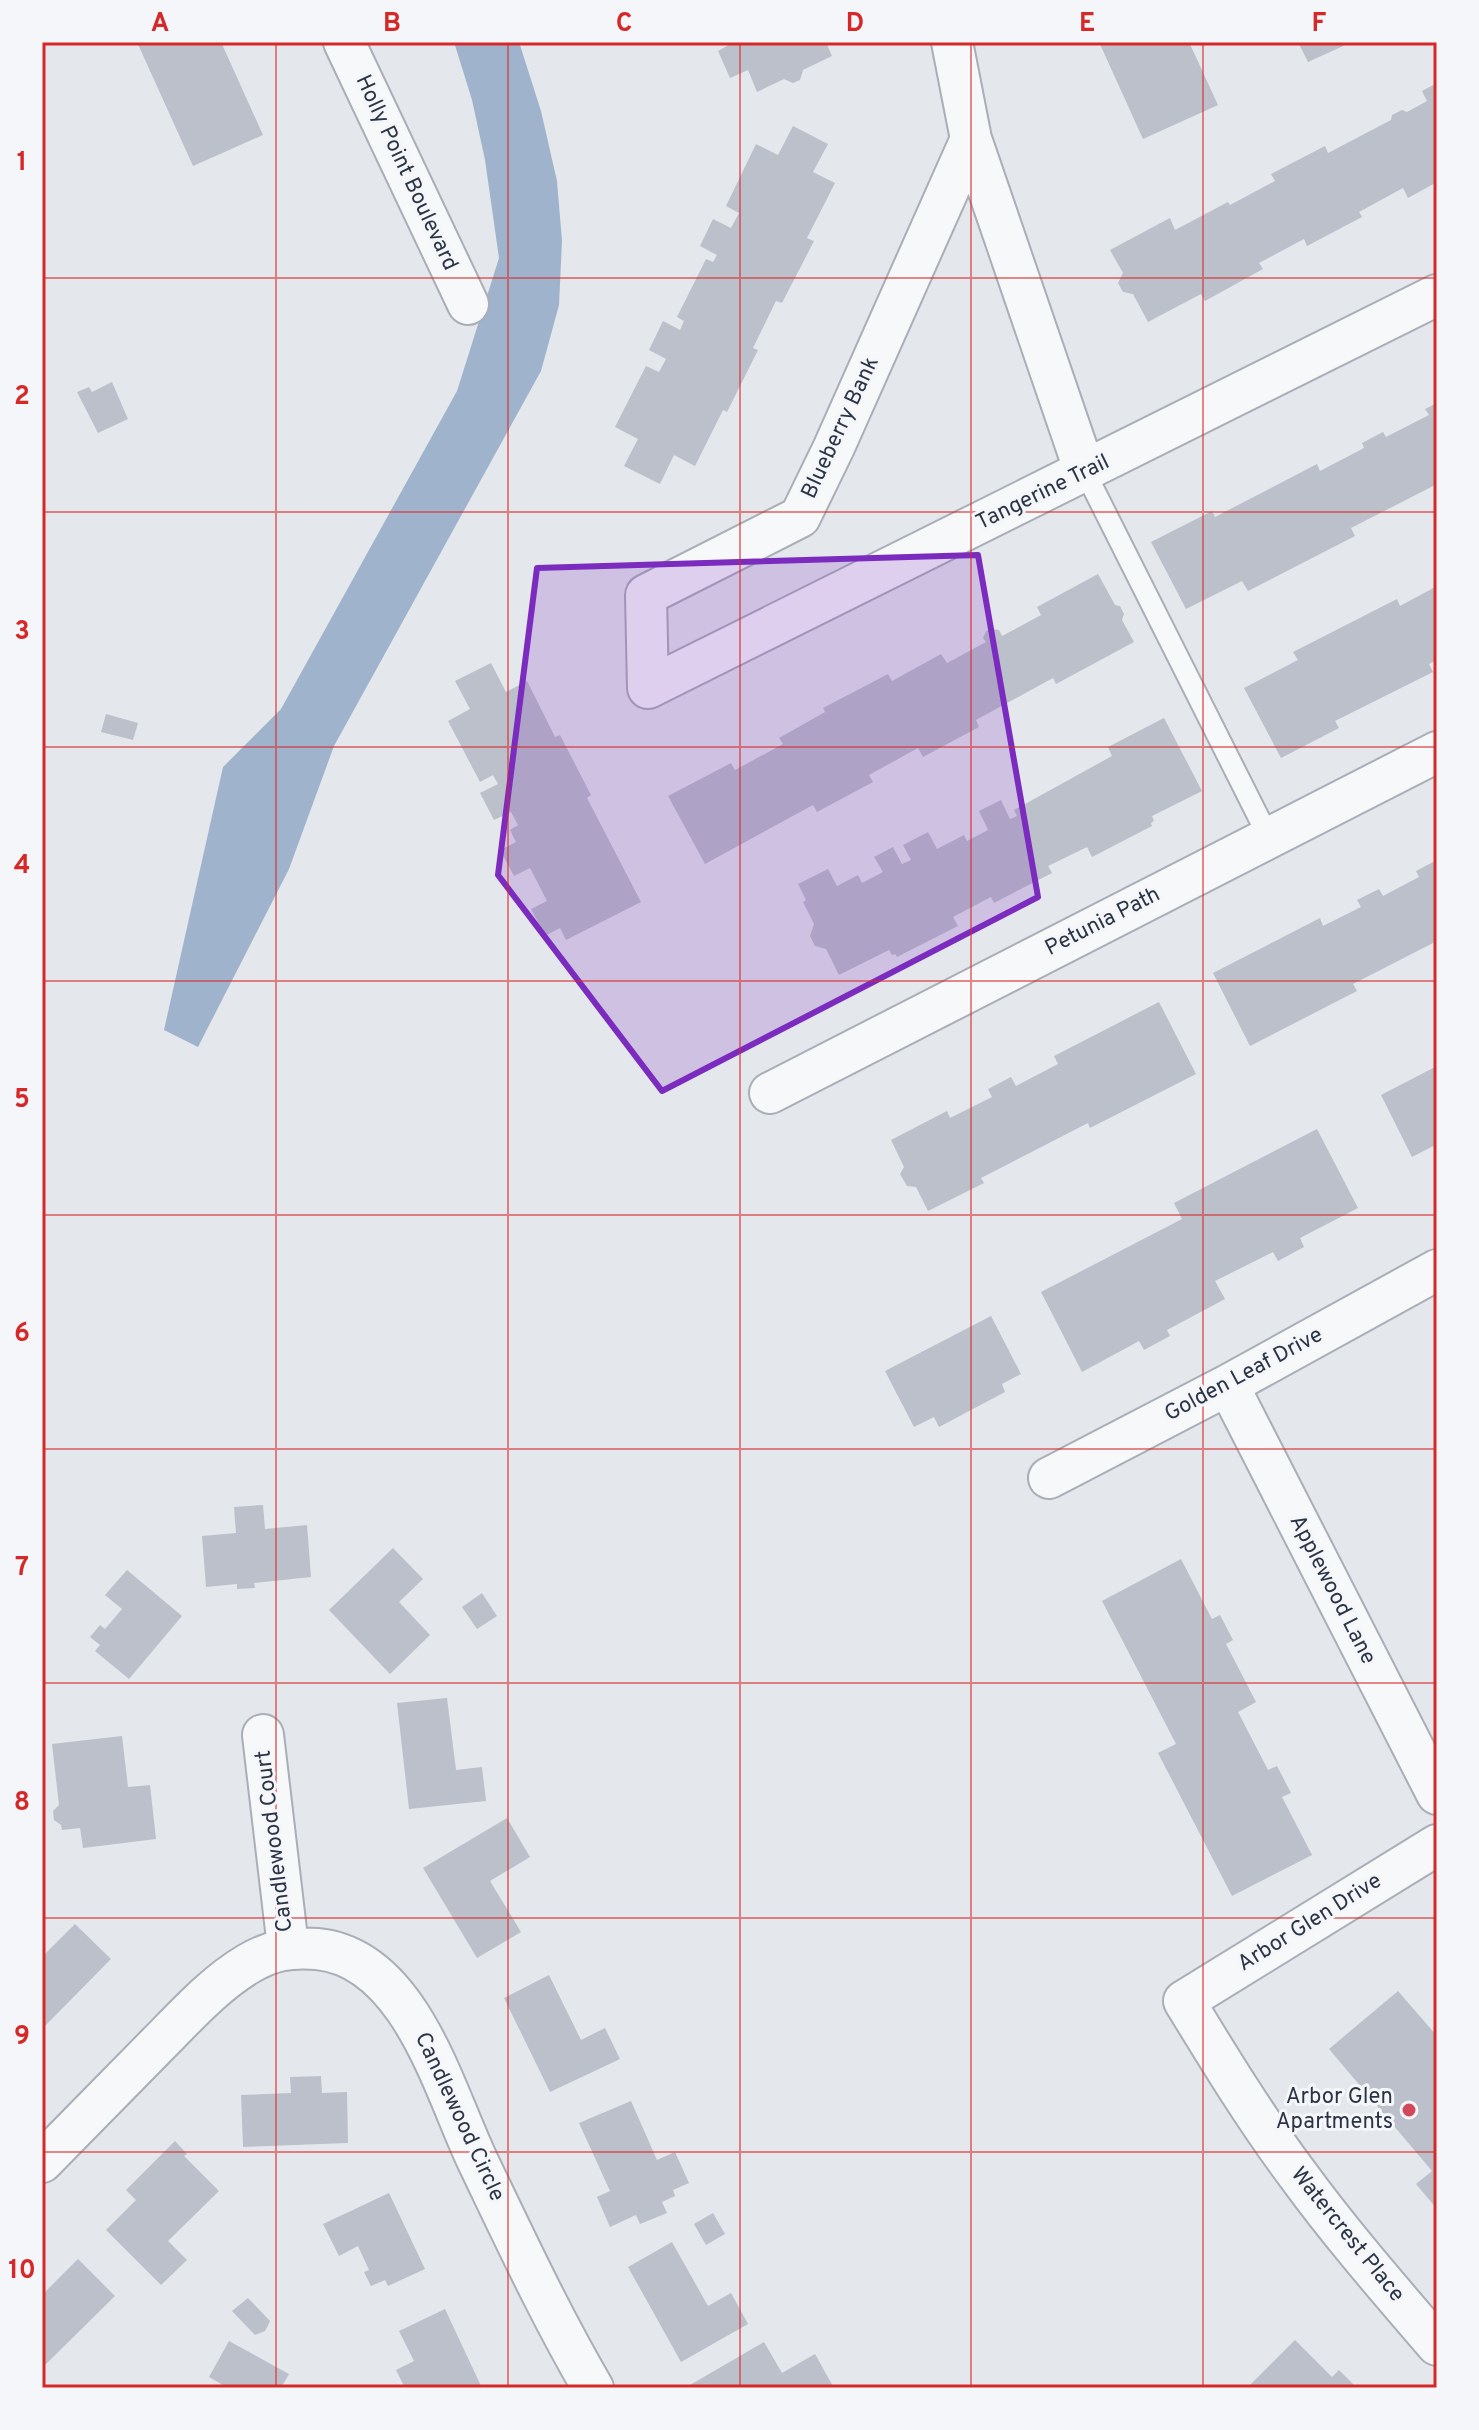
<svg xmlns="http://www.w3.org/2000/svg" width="1479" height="2430" font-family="Overpass,sans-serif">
  <rect width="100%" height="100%" fill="#e4e7ec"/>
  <path fill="#9fb4cc" d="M454,42h65l22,69 16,70 5,60 -3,64 -18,66 -207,375 -45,123 -91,178 -34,-17 59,-263 58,-58 176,-318 42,-133 -14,-98 -13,-60z"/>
  <path fill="#bbc0ca" d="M137,42h84l42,93 -70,31z
    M734,42h92l6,14 -29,14 -3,10 -7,3 -9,-4 -27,13 -9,-22 -18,8 -12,-27z
    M1099,42h90l29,63 -75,34z
    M1298,42h54l-44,20z
    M1437,83v99l-29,16 -5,-10 -44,24 3,5 -55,29 -3,-7 -45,24 4,6 -58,32 -4,-7 -53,28 -15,-28 -10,-2 -5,-9 5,-10 -13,-23 60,-32 5,12 53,-28 2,3 45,-24 -4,-7 54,-28 3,7 63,-33 1,-5 10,-5 5,2 20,-11 -5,-10z
    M793,126l35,18 -15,28 22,11 -28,55 7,3 -32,62 -6,-2 -23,47 5,2 -31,62 -4,-2 -28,56 -21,-11 -14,29 -36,-18 14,-27 -23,-12 31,-61 13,6 7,-13 -17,-9 14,-29 17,9 4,-9 -7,-4 29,-58 7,3 4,-7 -17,-9 13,-27 18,9 8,-15 -13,-7 30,-62 22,11z
    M112,382l16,37 -30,14 -21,-41 12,-5 3,5z
    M1437,403v81l-86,44 4,8 -107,55 -6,-10 -56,28 -35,-67 61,-31 3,6 102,-53 3,7 44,-23 -2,-5 21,-11 3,5 43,-22 -4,-6z
    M1098,574l17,31 5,1 4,8 -2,6 12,22 -78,42 -3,-6 -77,42 3,7 -56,30 -5,-9 -49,27 4,7 -56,30 -4,-7 -108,59 -37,-68 63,-33 4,7 48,-26 -4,-6 46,-26 -2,-4 65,-34 4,7 49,-27 6,9 39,-21 -3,-4 3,-7 6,-2 7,1 3,6 39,-21 -4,-8z
    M1437,586v74l-8,4 4,8 -98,49 4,7 -58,30 -37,-70 54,-28 -5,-8 104,-53 3,7z
    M491,663l15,29 21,-11 28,56 5,-2 31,60 -4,3 54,104 -75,38 -6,-12 -15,8 -14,-27 16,-8 -17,-33 -16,8 -14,-26 16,-8 -6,-12 8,-5 -7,-13 -17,8 -14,-27 18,-9 -5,-9 -13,7 -32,-61 22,-12 -15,-28z
    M106,714l32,9 -5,17 -32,-8z
    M1164,718l38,73 -50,25 2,5 -3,2 1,3 -60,31 -5,-10 -39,19 4,7 -58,30 -3,-6 -38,20 5,9 -61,31 -2,-3 -3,1 -3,-5 -50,25 -13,-26 -11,-3 -5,-10 4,-12 -11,-22 3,-2 -8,-16 30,-15 9,17 21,-11 4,8 21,-11 -9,-15 19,-10 9,17 9,-4 -8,-15 25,-13 9,17 27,-14 3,6 21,-11 -9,-19 22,-11 9,19 7,-3 -3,-6 98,-54 -4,-9z
    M1437,860v81l-84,43 4,7 -107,55 -37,-73 107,-55 3,8 38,-19 -4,-7 22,-11 4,7 36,-19 -3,-6z
    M1159,1002l37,72 -106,54 -2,-5 -107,55 3,5 -56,28 -12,-24 -9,-1 -7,-12 4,-7 -13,-27 56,-29 3,7 42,-21 -4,-8 23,-12 5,9 42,-22 -4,-8z
    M1437,1066v78l-25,13 -31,-62z
    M1317,1129l41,79 -58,30 4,9 -26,14 -5,-9 -58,29 10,18 -58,31 3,6 -26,14 -5,-9 -57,31 -41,-80 141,-73 -8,-16z
    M991,1316l30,58 -19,10 3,8 -66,35 -5,-10 -20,10 -29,-56z
    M263,1505l2,24 42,-4 4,52 -57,6 1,5 -18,1v-5l-31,3 -4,-51 34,-3 -2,-26z
    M393,1548l30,31 -24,23 31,33 -40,39 -61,-64z
    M1181,1559l31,60 8,-4 13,25 -7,4 30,58 -18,10 30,58 9,-4 14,27 -9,4 30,58 -80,41 -74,-143 18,-9 -74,-143z
    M127,1570l55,46 -53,63 -34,-28 5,-6 -10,-8 10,-12 5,4 17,-20 -17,-14z
    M482,1593l15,23 -20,13 -15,-22z
    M447,1698l9,72 26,-3 4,34 -77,8 -12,-106z
    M122,1736l6,51 22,-2 6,54 -73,9 -3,-20 -18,2 -1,-5 -7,-5 -1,-9 6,-6 -7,-61z
    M507,1818l23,39 -40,24 31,51 -44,26 -54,-90z
    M75,1924l36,35 -69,70v-72z
    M549,1975l32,65 24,-12 15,31 -70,33 -46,-94z
    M1398,1991l39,45v173l-21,-25 16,-13 -103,-122z
    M321,2076l1,17 25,-1 1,51 -105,4 -2,-52 50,-2 -1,-16z
    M631,2101l26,59 18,-8 14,31 -16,7 2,6 -13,6 5,11 -27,11 -4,-9 -26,12 -13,-30 13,-6 -31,-68z
    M175,2141l12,13 -3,2 35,35 -51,50 19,19 -26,25 -55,-55 30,-30 -10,-10z
    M389,2193l36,76 -37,17 -3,-6 -14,6 -7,-14 5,-2 -11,-24 -19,10 -16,-32z
    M713,2213l12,21 -19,11 -12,-21z
    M672,2242l36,64 23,-13 17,31 -67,38 -53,-95z
    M78,2259l37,37 -73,72v-73z
    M248,2298l22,23 -5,10 -10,4 -23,-24z
    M445,2309l37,79h-77l-9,-18 18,-9 -15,-30z
    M1295,2340l37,37 7,-7 18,18h-110z
    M229,2341l60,33 -8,14h-53l-19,-11z
    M764,2342l18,31 33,-19 19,34h-142l-2,-3z"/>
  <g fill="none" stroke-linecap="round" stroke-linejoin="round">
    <g stroke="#a9aeb7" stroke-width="24">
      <path id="lane" d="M1085,472l184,366"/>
    </g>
    <g stroke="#a9aeb7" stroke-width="44">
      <path id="street" d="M344,42l124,262
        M952,42l19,97 114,333
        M971,139l-137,308 -34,70 -154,78 2,93 789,-393
        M770,1093l667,-341
        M1228,1385l209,409
        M1049,1478l179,-93 209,-115
        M263,1735l25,212
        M1437,1845l-253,156c36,59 72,118 114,174 43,59 91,114 139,170
        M42,2162c38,-39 77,-78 115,-117 28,-28 56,-60 91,-81 24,-14 41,-17 69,-15 95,9 128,146 163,217 36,75 71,150 113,222"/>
    </g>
    <use href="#lane" stroke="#f7f8fa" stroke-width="20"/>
    <use href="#street" stroke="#f7f8fa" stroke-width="40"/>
  </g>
  <path fill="#7b2cbf" fill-opacity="0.2" stroke="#7b2cbf" stroke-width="6" stroke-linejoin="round" d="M978,555l60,342 -376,194 -164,-216 39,-307z"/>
  <path fill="none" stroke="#d62828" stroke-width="2" stroke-opacity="0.55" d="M276,42v2346M508,42v2346M740,42v2346M971,42v2346M1203,42v2346M42,278h1395M42,512h1395M42,747h1395M42,981h1395M42,1215h1395M42,1449h1395M42,1683h1395M42,1918h1395M42,2152h1395"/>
  <circle fill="#d1495b" stroke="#f4f6f9" stroke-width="3" cx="1409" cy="2110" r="8"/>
  <g text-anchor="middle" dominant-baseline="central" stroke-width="6" stroke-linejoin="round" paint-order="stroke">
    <g font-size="22" fill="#2b3445" stroke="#f4f6f9">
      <text transform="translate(406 173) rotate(65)">Holly Point Boulevard</text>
      <text transform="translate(841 428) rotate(-65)">Blueberry Bank</text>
      <text transform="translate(1043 493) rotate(-26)">Tangerine Trail</text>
      <text transform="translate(1103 922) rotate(-27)">Petunia Path</text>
      <text transform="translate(1244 1375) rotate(-28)">Golden Leaf Drive</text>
      <text transform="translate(1332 1590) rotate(63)">Applewood Lane</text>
      <text transform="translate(275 1841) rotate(-97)">Candlewood Court</text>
      <text transform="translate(1310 1923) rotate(-32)">Arbor Glen Drive</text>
      <text transform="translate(459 2117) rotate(65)">Candlewood Circle</text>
      <text transform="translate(1347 2235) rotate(51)">Watercrest Place</text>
    </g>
    <g font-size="22" fill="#2b3445" stroke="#f4f6f9" text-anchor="end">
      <text x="1393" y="2097">Arbor Glen<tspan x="1393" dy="25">Apartments</tspan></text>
    </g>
  </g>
  <rect width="1479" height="2430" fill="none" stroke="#f4f6f9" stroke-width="88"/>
  <rect x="44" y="44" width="1391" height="2342" fill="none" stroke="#d62828" stroke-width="3"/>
  <g font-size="26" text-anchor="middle" font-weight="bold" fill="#d62828">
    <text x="160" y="31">A</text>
    <text x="392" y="31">B</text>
    <text x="624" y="31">C</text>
    <text x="855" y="31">D</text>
    <text x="1087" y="31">E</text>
    <text x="1319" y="31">F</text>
    <text x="22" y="170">1</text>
    <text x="22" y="404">2</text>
    <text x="22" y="639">3</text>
    <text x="22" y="873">4</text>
    <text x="22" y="1107">5</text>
    <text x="22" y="1341">6</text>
    <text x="22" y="1575">7</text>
    <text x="22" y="1810">8</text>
    <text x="22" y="2044">9</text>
    <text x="22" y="2278">10</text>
  </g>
</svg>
